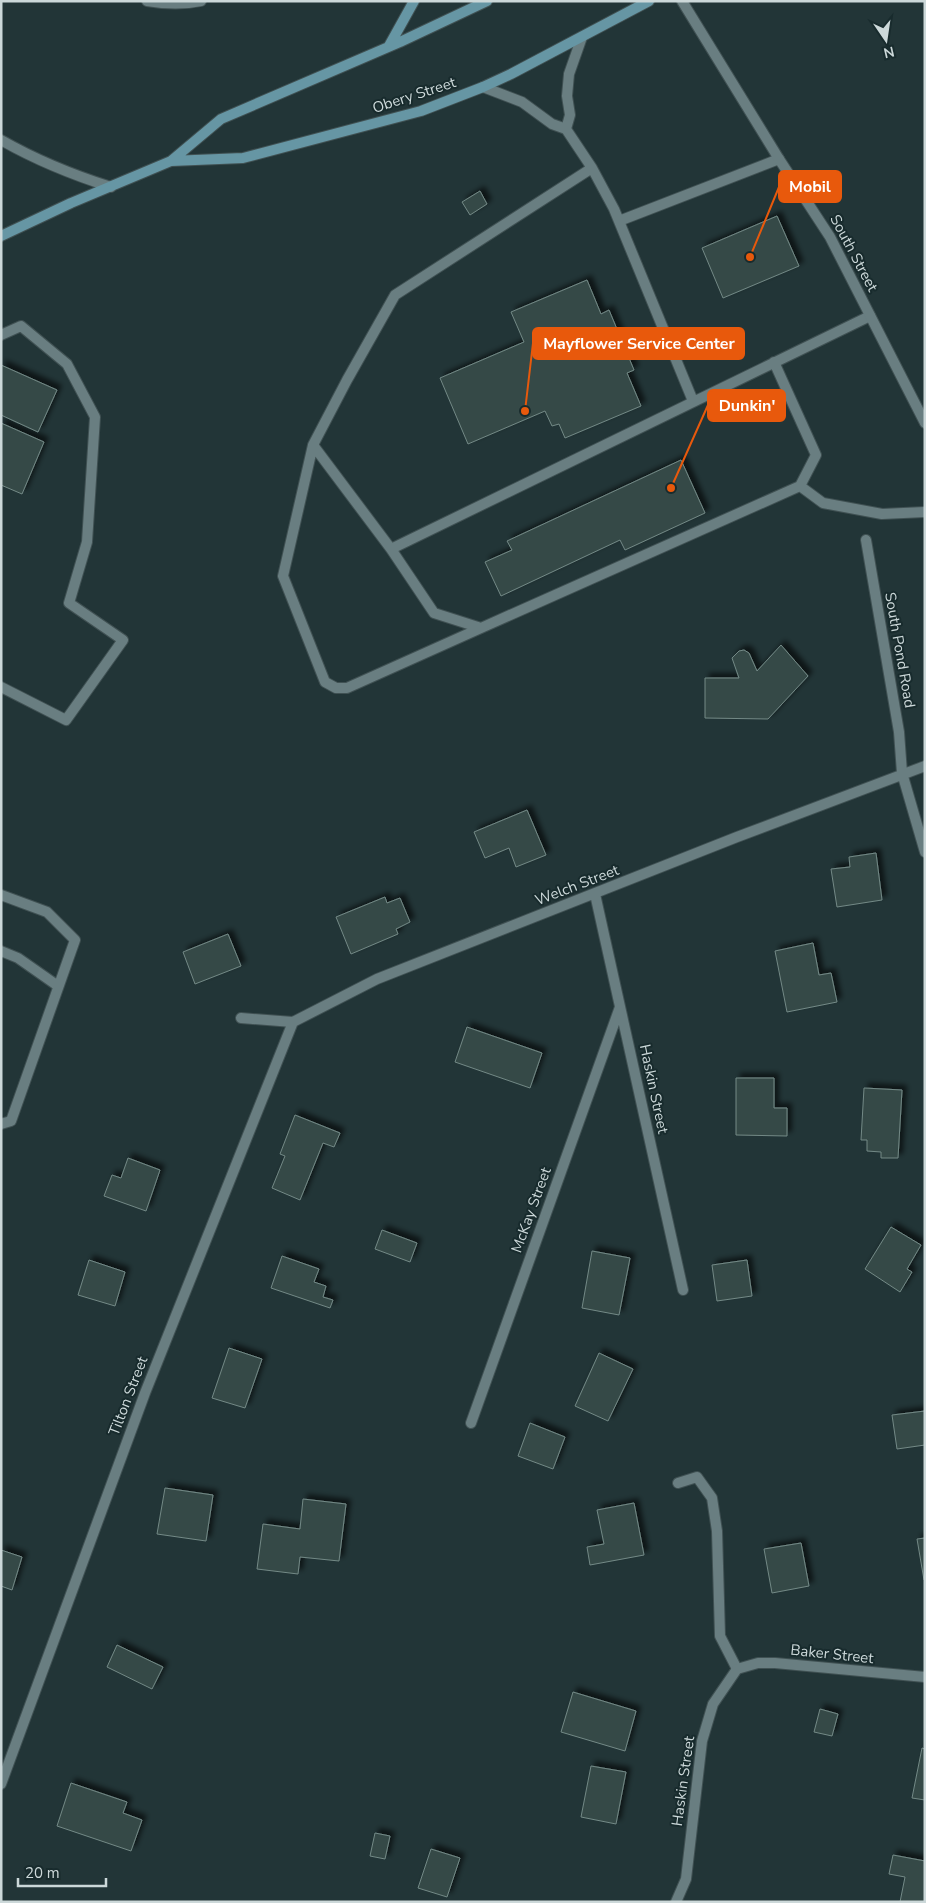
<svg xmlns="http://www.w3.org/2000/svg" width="926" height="1903" font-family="'Nunito Sans',sans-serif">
  <defs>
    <filter id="shadow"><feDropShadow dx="4.5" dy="-4.5" stdDeviation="2.5" flood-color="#0009"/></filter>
  </defs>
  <rect width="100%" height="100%" fill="#223537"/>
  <path fill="#364a47" stroke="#738986" filter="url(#shadow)" d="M480,191l7,13 -17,11 -8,-13z
    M777,216l22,50 -76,32 -21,-50z
    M587,280l14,34 8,-4 25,60 -7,3 14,33 -76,32 -6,-14 -7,2 -7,-15 -77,33 -28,-66 84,-36 -13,-30z
    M1,365l56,25 -19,42 -37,-17z
    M1,423l43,19 -22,52 -21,-9z
    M681,460l24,53 -80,37 -5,-10 -119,56 -16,-34 27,-12 -5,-9z
    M781,645l27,31 -40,43 -63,-1v-40h34l-7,-20 7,-7 5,-1 5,3 8,18z
    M527,810l19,45 -30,12 -7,-19 -24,10 -11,-26z
    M876,853l6,47 -45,7 -6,-38 19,-2 -1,-10z
    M385,897l2,6 13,-5 10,24 -14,7 2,5 -47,20 -15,-37z
    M228,934l13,32 -46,18 -12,-32z
    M813,943l6,32 12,-2 6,29 -50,10 -12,-61z
    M467,1027l75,26 -12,35 -75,-26z
    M736,1078h38v30h13v28l-51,-1z
    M864,1088l38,2 -4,68h-17v-6l-14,-1v-11h-6z
    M295,1115l45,18 -6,14 -11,-4 -23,57 -28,-12 13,-32 -5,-2z
    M128,1158l32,12 -14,41 -42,-15 8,-21 9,3z
    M891,1227l30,18 -14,24 5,3 -12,20 -35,-23z
    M382,1230l35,13 -7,19 -35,-13z
    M592,1251l38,7 -11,57 -37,-7z
    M282,1256l37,13 -5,13 12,4 -3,11 10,3 -3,8 -59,-20z
    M89,1260l36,12 -10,34 -37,-11z
    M747,1260l5,36 -35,5 -5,-36z
    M229,1348l33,11 -17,49 -33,-10z
    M599,1353l34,16 -25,52 -33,-15z
    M925,1411v34l-28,4 -5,-34z
    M530,1423l35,14 -12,32 -35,-13z
    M165,1488l48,7 -7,46 -49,-7z
    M303,1499l43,5 -7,57 -39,-4 -2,17 -41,-5 6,-45 37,5z
    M634,1503l10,52 -54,10 -3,-18 17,-3 -7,-34z
    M925,1538v42h-1l-7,-41z
    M801,1543l8,43 -37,7 -8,-44z
    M1,1550l21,7 -10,33 -11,-4z
    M117,1645l46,22 -11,22 -45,-22z
    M573,1692l63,19 -11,40 -64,-19z
    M820,1709l18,5 -6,22 -18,-4z
    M922,1748l3,1v51l-13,-2z
    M591,1766l35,6 -10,52 -35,-7z
    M71,1783l56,19 -4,11 19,7 -11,31 -74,-25z
    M375,1833l15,3 -5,23 -15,-3z
    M431,1849l29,9 -13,39 -29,-9z
    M893,1855l32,6v41h-25l5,-25 -16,-3z"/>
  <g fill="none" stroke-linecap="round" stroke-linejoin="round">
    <g stroke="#405153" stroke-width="12">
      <path id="service" d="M483,87l39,15 30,22 14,5 26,39 22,41 79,192
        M566,129l4,-14 -3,-19 2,-22 13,-37
        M592,168l-197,127 -48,85 -34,65 78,104 43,64 47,15 319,-142 16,-31 -42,-93
        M619,221l160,-62
        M1,335l20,-9 46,38 28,53 -8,125 -18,61 54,37 -57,80 -65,-33
        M313,445l-30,131 42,106 11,6h11l134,-60
        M800,486l23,17 59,11 43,-2
        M391,549l479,-233
        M1,895l46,17 28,28 -64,181 -10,3
        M1,951l17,7 40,28
        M678,1483l19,-6 15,21 5,33 3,105 17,33"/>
    </g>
    <g stroke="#405153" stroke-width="12">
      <path id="minor" d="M147,1c18,3 35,4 54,0
        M1,140c35,20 72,35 110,47
        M866,540l33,192 3,41 23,79
        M595,894l88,396
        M241,1018l52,4 84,-43 360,-142 188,-71
        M471,1423l149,-416
        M1,1784l144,-391 148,-371
        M676,1902l10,-23 16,-138 11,-37 24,-35 21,-6h17l150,14"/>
    </g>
    <g stroke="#405153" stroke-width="12">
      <path id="tertiary" d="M682,1l97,158 51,78 95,186"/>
    </g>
    <g stroke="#405153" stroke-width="12">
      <path id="secondary" d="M389,46l25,-45
        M171,161l72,-3 178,-47 62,-24 28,-13 138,-73
        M1,236l70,-33 100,-42 50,-42 179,-77 87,-41"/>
    </g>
    <use href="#service" stroke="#697e81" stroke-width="10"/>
    <use href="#minor" stroke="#697e81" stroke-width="10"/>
    <use href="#tertiary" stroke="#697e81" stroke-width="10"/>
    <use href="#secondary" stroke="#6696a4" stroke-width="10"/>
  </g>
  <g text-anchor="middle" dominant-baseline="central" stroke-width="4" stroke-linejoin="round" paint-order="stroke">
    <g font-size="15" fill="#ccd8d9" stroke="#182b2d">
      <text transform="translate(414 95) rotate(-18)">Obery Street</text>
      <text transform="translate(854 253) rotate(62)">South Street</text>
      <text transform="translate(900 650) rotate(80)">South Pond Road</text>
      <text transform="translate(577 885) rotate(-21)">Welch Street</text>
      <text transform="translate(654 1089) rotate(78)">Haskin Street</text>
      <text transform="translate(531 1210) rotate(-70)">McKay Street</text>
      <text transform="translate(128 1396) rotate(-69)">Tilton Street</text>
      <text transform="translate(832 1654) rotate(6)">Baker Street</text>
      <text transform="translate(683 1781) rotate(-82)">Haskin Street</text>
    </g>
  </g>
  <path fill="none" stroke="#e8590c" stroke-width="2" d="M750 257L779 187M525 411L533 343M671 488L708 405"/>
  <g fill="#e8590c" stroke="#182b2d" stroke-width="2">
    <circle cx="750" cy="257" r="5"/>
    <circle cx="525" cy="411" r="5"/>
    <circle cx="671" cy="488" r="5"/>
  </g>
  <g fill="#e8590c" stroke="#e8590c" stroke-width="2">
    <rect x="779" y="171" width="62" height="31" rx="5"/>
    <rect x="533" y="328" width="211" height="31" rx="5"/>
    <rect x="708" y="390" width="77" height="31" rx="5"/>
  </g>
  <g font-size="16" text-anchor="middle" font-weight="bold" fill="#fff">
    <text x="810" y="192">Mobil</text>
    <text x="639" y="349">Mayflower Service Center</text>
    <text x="747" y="411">Dunkin'</text>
  </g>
  <rect width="926" height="1903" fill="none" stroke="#ccd8d9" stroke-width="5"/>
  <g transform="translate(886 40) rotate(167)" stroke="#182b2d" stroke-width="4" paint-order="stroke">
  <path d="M0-4L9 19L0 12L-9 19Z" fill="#ccd8d9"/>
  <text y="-8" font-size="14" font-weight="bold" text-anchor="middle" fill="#ccd8d9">N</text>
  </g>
  <path d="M18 1878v8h88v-8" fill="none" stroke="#ccd8d9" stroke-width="2.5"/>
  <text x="25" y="1878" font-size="15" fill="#ccd8d9" stroke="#182b2d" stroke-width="4" paint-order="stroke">20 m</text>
</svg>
